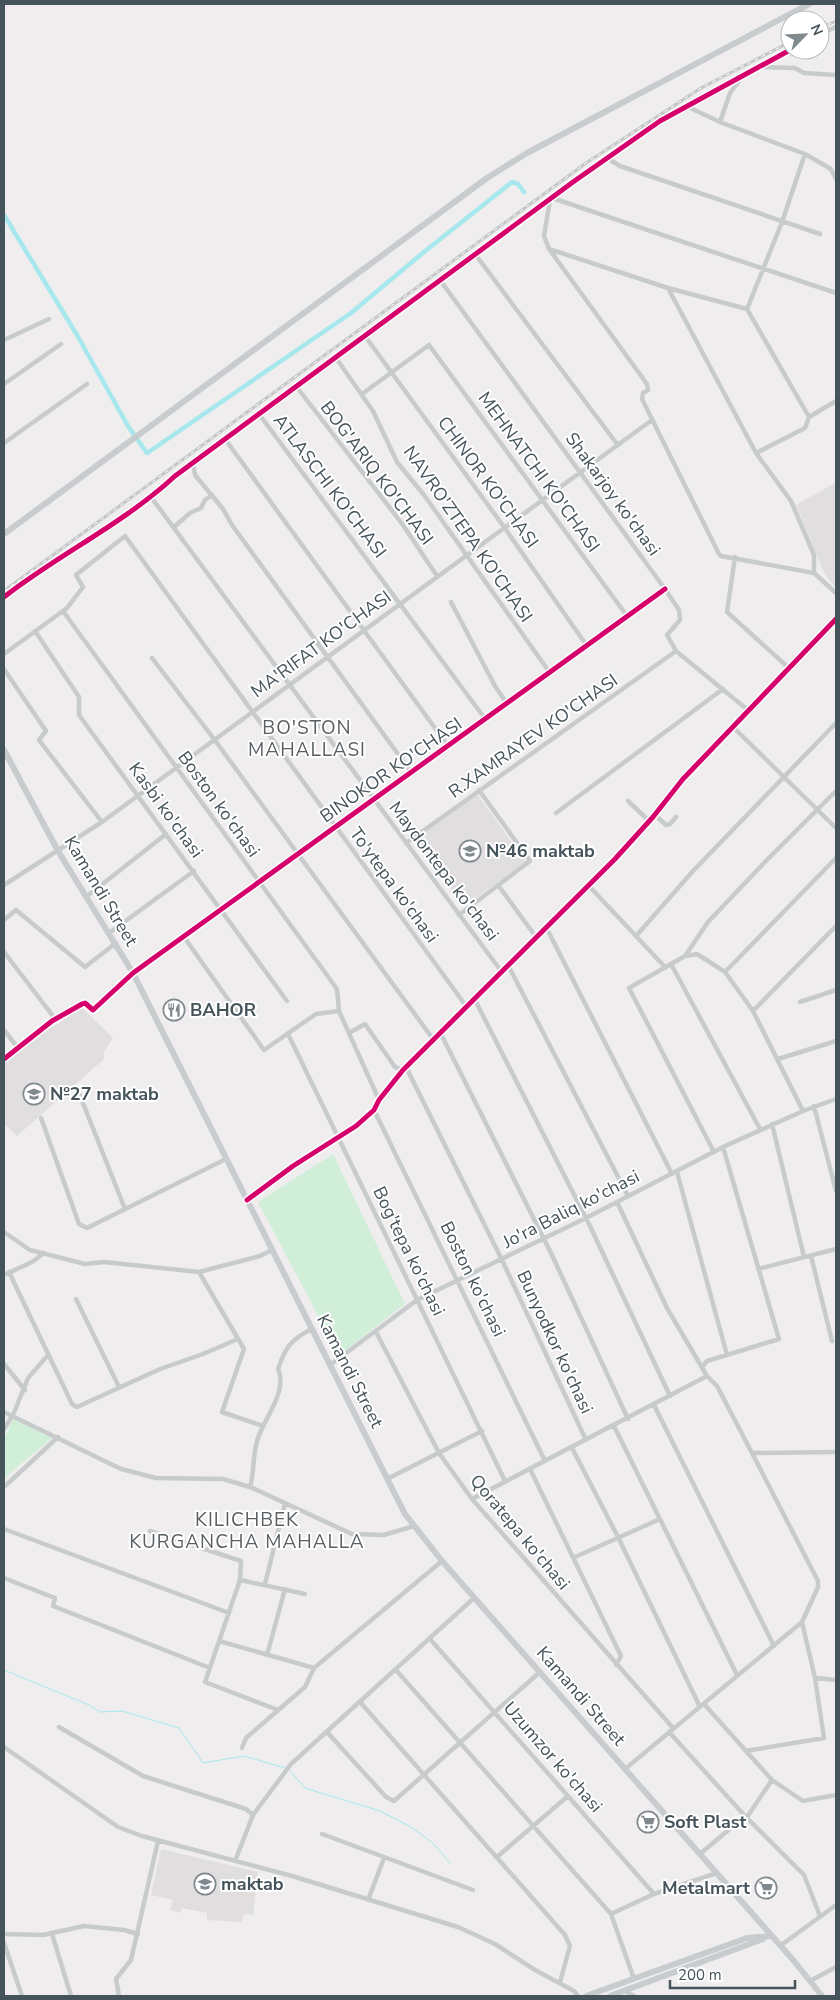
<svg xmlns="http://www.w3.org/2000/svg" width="840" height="2000" font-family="'Nunito Sans',sans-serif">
  <rect width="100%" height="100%" fill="#efedee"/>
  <path fill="#e1dee0" d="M835,483l1,2v103l-12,-15 -28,-68z
    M477,794l49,68 -61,44 -51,-66z
    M81,1007l32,31 -9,14v7l-87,77 -13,-12v-61l48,-39 2,3z
    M161,1849l97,23 -5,43 -8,-1 -4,8 -34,-2v-7l-25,-5 -2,5 -10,-3 3,-10 -22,-5z"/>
  <path fill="#d1eed8" d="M333,1154l72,150 -66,51 -81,-153z
    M13,1419l39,19 -48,40v-39z"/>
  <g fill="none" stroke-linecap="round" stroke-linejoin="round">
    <path stroke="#a6e8ed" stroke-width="1" d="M4,1670l85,35 11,7 22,-1 57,17 24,35 41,-7 41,12
      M290,1771l15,17 75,23 29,15 24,17 17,20"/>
    <path stroke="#a6e8ed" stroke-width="4.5" d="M4,215l73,120 51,91 19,27 204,-140 73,-61 88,-70 6,2 6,8"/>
    <path stroke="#c8cbcc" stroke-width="4.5" d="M820,34l16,-7
      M759,67l36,1 9,5 32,2
      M686,106l34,16 85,32 26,15 5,10
      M720,122l10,-29 12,-16
      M607,158l13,8 200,68
      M552,198l284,95
      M550,200l-6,36 5,13 98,135 1,6 -5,3 -1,6 77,155 2,2 93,17 22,20
      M549,249l119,39 79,21 62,108
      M475,254l142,190
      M440,280l225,309 14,21 1,10 -13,15 9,16 73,60
      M668,288l88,165 35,48 23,54v18
      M747,309l35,-87 23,-68
      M365,336l139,191 83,119
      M4,340l45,-21
      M336,358l37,53 24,51 27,33 126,178
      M4,384l57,-40
      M296,386l107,139 34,51
      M362,394l67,-49 198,271
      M259,414l227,306
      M225,439l223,307
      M4,443l83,-59
      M756,453l49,-25 4,-11 27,-16
      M193,462l2,13 28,34 9,16 179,247
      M151,497l350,474
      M174,527l16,-14 11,-5 4,-8 7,-5
      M735,557l-8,55 63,57
      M4,597c55,-43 119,-73 171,-121l398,-294 87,-61 130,-71
      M451,602l44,84 12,18
      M63,611l274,378 2,22 40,89
      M35,631l44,66v18l208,286
      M4,654l63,-46 16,-21 -7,-12 49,-39 341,470
      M152,658l62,81 219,300
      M4,669l42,62 -7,9 63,82
      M733,727l103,101
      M628,801l21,20
      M556,813l167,-124
      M655,815l11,10 4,-1 6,-7
      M406,843l270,-192
      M4,885l98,-63 550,-402
      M498,885l38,52
      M588,885l77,82
      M86,897l80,-63
      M459,915l71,-54 -51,-71
      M4,920l12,-10 69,57 31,-24
      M546,927l126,247
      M109,933l85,-62
      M636,936l57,-65 143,-148
      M184,937l80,113 52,-36 23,-3
      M4,952l52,68
      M685,956l23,-34 55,-58 73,-73
      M671,964l89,165
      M508,965l120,231
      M725,972l111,-114
      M474,998l116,228 80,170
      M800,1002l36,-12
      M753,1011l83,-85
      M4,1030l14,18
      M440,1032l111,221 77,166
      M349,1033l16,-9 30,43 8,3
      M288,1034l217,447
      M4,1059l48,-38 30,-17 3,-1 8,7 40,-37 532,-384
      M778,1059l58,-18
      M406,1067l96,193 84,180
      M77,1088l48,121
      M814,1106l22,85
      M374,1110l171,351
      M41,1118l38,106 8,4 139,-69
      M772,1124l32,133
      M714,1152l-85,-164 56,-32 12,-2 28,18 28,39 50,100
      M677,1172l50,183
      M617,1202l50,106 40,68 10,10 35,67 84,-1
      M4,1232l26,18 55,14 19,-2 95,10 61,-16 12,-6
      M811,1256l21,85
      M758,1269l78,-20
      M9,1272l63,132 5,3 83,-38 43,-15 35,-15
      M199,1272l45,77 -22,63 41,14
      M4,1275l28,-13 12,-9
      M76,1299l43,88
      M376,1332l63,121 33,46 201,229
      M4,1364l21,26
      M330,1365l87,-65 169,-82 137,-71 80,-36 33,-12
      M702,1367l5,-6 72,-22 -56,-192
      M654,1405l120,241
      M4,1412l117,57 35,9 67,1 27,8 102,47 32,1 30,-9
      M614,1426l123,249
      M4,1429l9,-14 15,-37 20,-23
      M572,1448l46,89 82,170
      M530,1469l91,187 -5,9
      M387,1479l95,-48
      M4,1487l54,-50
      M250,1487c5,-16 2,-33 8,-49 7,-21 30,-47 20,-69 7,-21 13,-30 34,-40
      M472,1499l235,-123
      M4,1529l225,84
      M150,1531l91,30 -1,19 -35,102 73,28
      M575,1557l85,-38
      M4,1578l51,20 -2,8 157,62
      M240,1580l65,14
      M265,1584l20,-81
      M430,1639l224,255
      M219,1641l95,27
      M267,1655l18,-66
      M396,1670l215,244 23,65
      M815,1678l21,2
      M360,1702l205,233 5,11 -10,36
      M704,1704l68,76 31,21 33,-6
      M59,1727l84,49 103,33 7,6
      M327,1732l59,65 8,4 146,-129
      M669,1732l76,84 59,59 16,41
      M4,1747l114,80 24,9 150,40 166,51 37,17 40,26 39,21 4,5
      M242,1748l4,-10 59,-51 9,-19 128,-107
      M746,1751l78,-13 -9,-60 -13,-56
      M625,1769l177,-147 16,-35v-6l-66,-128
      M747,1817l25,-37
      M322,1834l151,56
      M700,1854l45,-38
      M497,1857l71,-61
      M235,1861l18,-46 38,-51 183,-166
      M368,1900l16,-42
      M611,1914l43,-20 63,-21
      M4,1934l39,1 41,-9 40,4 14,4
      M52,1934l19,62
      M4,1943l18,53
      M780,1946l56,-41
      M810,1981l26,-14
      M625,1991l9,5
      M119,1996l-3,-17 15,-19 27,-119"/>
    <path stroke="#c8ccce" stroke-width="6" d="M4,534l483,-356 40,-25 282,-149
      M4,750l54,101 75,122 272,541 37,47 352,400 28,35
      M247,1200l46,-34 63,-40 18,-16 5,-10 24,-30 212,-211 38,-42 30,-38 153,-160
      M586,1996l161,-58 24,-2
      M610,1996l153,-57"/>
    <g stroke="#c3c5c6" stroke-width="3">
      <path id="rail" d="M820,28l16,-7
        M4,591l582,-428 115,-75 89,-46"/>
    </g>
    <use href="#rail" stroke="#fff" stroke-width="1" stroke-dasharray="4" stroke-linecap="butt"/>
    <g stroke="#fff" stroke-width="8">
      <path id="cycleway" d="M4,597c55,-43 119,-73 171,-121l398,-294 87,-61 130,-71
        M4,1059l48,-38 30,-17 3,-1 8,7 40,-37 532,-384
        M247,1200l46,-34 63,-40 18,-16 5,-10 24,-30 212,-211 38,-42 30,-38 153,-160"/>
    </g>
    <use href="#cycleway" stroke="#d6006c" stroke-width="5"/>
  </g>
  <defs>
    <g id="school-ring" transform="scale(1.125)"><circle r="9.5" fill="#fff" stroke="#80898e" stroke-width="1.5"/><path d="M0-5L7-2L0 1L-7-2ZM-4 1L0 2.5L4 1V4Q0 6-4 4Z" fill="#80898e"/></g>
    <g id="restaurant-ring" transform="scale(1.125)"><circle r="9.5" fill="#fff" stroke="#80898e" stroke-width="1.5"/><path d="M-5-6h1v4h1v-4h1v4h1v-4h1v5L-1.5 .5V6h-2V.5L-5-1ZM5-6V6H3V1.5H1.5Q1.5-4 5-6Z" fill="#80898e"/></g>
    <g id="supermarket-ring" transform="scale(1.125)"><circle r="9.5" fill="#fff" stroke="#80898e" stroke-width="1.5"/><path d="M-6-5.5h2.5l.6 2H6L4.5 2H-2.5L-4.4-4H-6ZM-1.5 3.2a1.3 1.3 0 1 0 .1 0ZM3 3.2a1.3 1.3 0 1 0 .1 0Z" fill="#80898e"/></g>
  </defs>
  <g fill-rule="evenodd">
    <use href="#school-ring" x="470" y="851"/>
    <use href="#restaurant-ring" x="174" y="1010"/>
    <use href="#school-ring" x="34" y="1094"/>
    <use href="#supermarket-ring" x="648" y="1822"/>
    <use href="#school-ring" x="205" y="1884"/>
    <use href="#supermarket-ring" x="766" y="1888"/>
  </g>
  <g text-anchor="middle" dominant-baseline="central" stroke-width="4" stroke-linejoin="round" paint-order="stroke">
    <g font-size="18" fill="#45535a" stroke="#fff">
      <text transform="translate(539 472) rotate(54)">MEHNATCHI KO'CHASI</text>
      <text transform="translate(377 473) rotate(53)">BOG'ARIQ KO'CHASI</text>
      <text transform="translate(488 482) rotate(54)">CHINOR KO'CHASI</text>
      <text transform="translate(330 486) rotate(53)">ATLASCHI KO'CHASI</text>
      <text transform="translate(613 494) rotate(54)">Shakarjoy ko'chasi</text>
      <text transform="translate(468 534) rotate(55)">NAVRO'ZTEPA KO'CHASI</text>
      <text transform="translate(321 644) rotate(-36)">MA'RIFAT KO'CHASI</text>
      <text transform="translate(533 736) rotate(-35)">R.XAMRAYEV KO'CHASI</text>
      <text transform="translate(391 770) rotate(-35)">BINOKOR KO'CHASI</text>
      <text transform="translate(219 804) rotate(54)">Boston ko'chasi</text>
      <text transform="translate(166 810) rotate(54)">Kasbi ko'chasi</text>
      <text transform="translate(444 871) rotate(53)">Maydontepa ko'chasi</text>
      <text transform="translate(394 885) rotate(54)">To'ytepa ko'chasi</text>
      <text transform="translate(101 891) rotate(59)">Kamandi Street</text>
      <text transform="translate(571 1209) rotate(-27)">Jo'ra Baliq ko'chasi</text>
      <text transform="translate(409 1251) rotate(64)">Bog'tepa ko'chasi</text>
      <text transform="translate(473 1279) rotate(64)">Boston ko'chasi</text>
      <text transform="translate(555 1342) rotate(65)">Bunyodkor ko'chasi</text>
      <text transform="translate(350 1371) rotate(63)">Kamandi Street</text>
      <text transform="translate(520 1532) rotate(50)">Qoratepa ko'chasi</text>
      <text transform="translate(581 1696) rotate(49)">Kamandi Street</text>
      <text transform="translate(553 1757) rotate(49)">Uzumzor ko'chasi</text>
    </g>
    <g font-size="18" font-weight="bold" fill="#45535a" stroke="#fff" text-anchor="start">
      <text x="486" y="851">№46 maktab</text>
      <text x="190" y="1010">BAHOR</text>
      <text x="50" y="1094">№27 maktab</text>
      <text x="664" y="1822">Soft Plast</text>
      <text x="221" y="1884">maktab</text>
      <text x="750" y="1888" text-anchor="end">Metalmart</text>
    </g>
    <g font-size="19" letter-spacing="1" fill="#595e62" stroke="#fff">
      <text x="307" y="728">BO'STON<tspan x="307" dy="22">MAHALLASI</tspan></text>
      <text x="247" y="1520">KILICHBEK<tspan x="247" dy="22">KURGANCHA MAHALLA</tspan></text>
    </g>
  </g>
  <rect width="840" height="2000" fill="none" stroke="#45535a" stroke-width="10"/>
  <g transform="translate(805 35) rotate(66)"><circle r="24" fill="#ffffff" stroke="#b5babd"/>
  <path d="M0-4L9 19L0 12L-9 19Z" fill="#80898e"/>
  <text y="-8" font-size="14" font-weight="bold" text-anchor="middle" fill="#45535a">N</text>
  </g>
  <path d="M670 1980v8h125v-8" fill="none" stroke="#45535a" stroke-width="2.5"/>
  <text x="678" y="1980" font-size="15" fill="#45535a" stroke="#ffffff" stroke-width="4" paint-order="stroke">200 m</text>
</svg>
